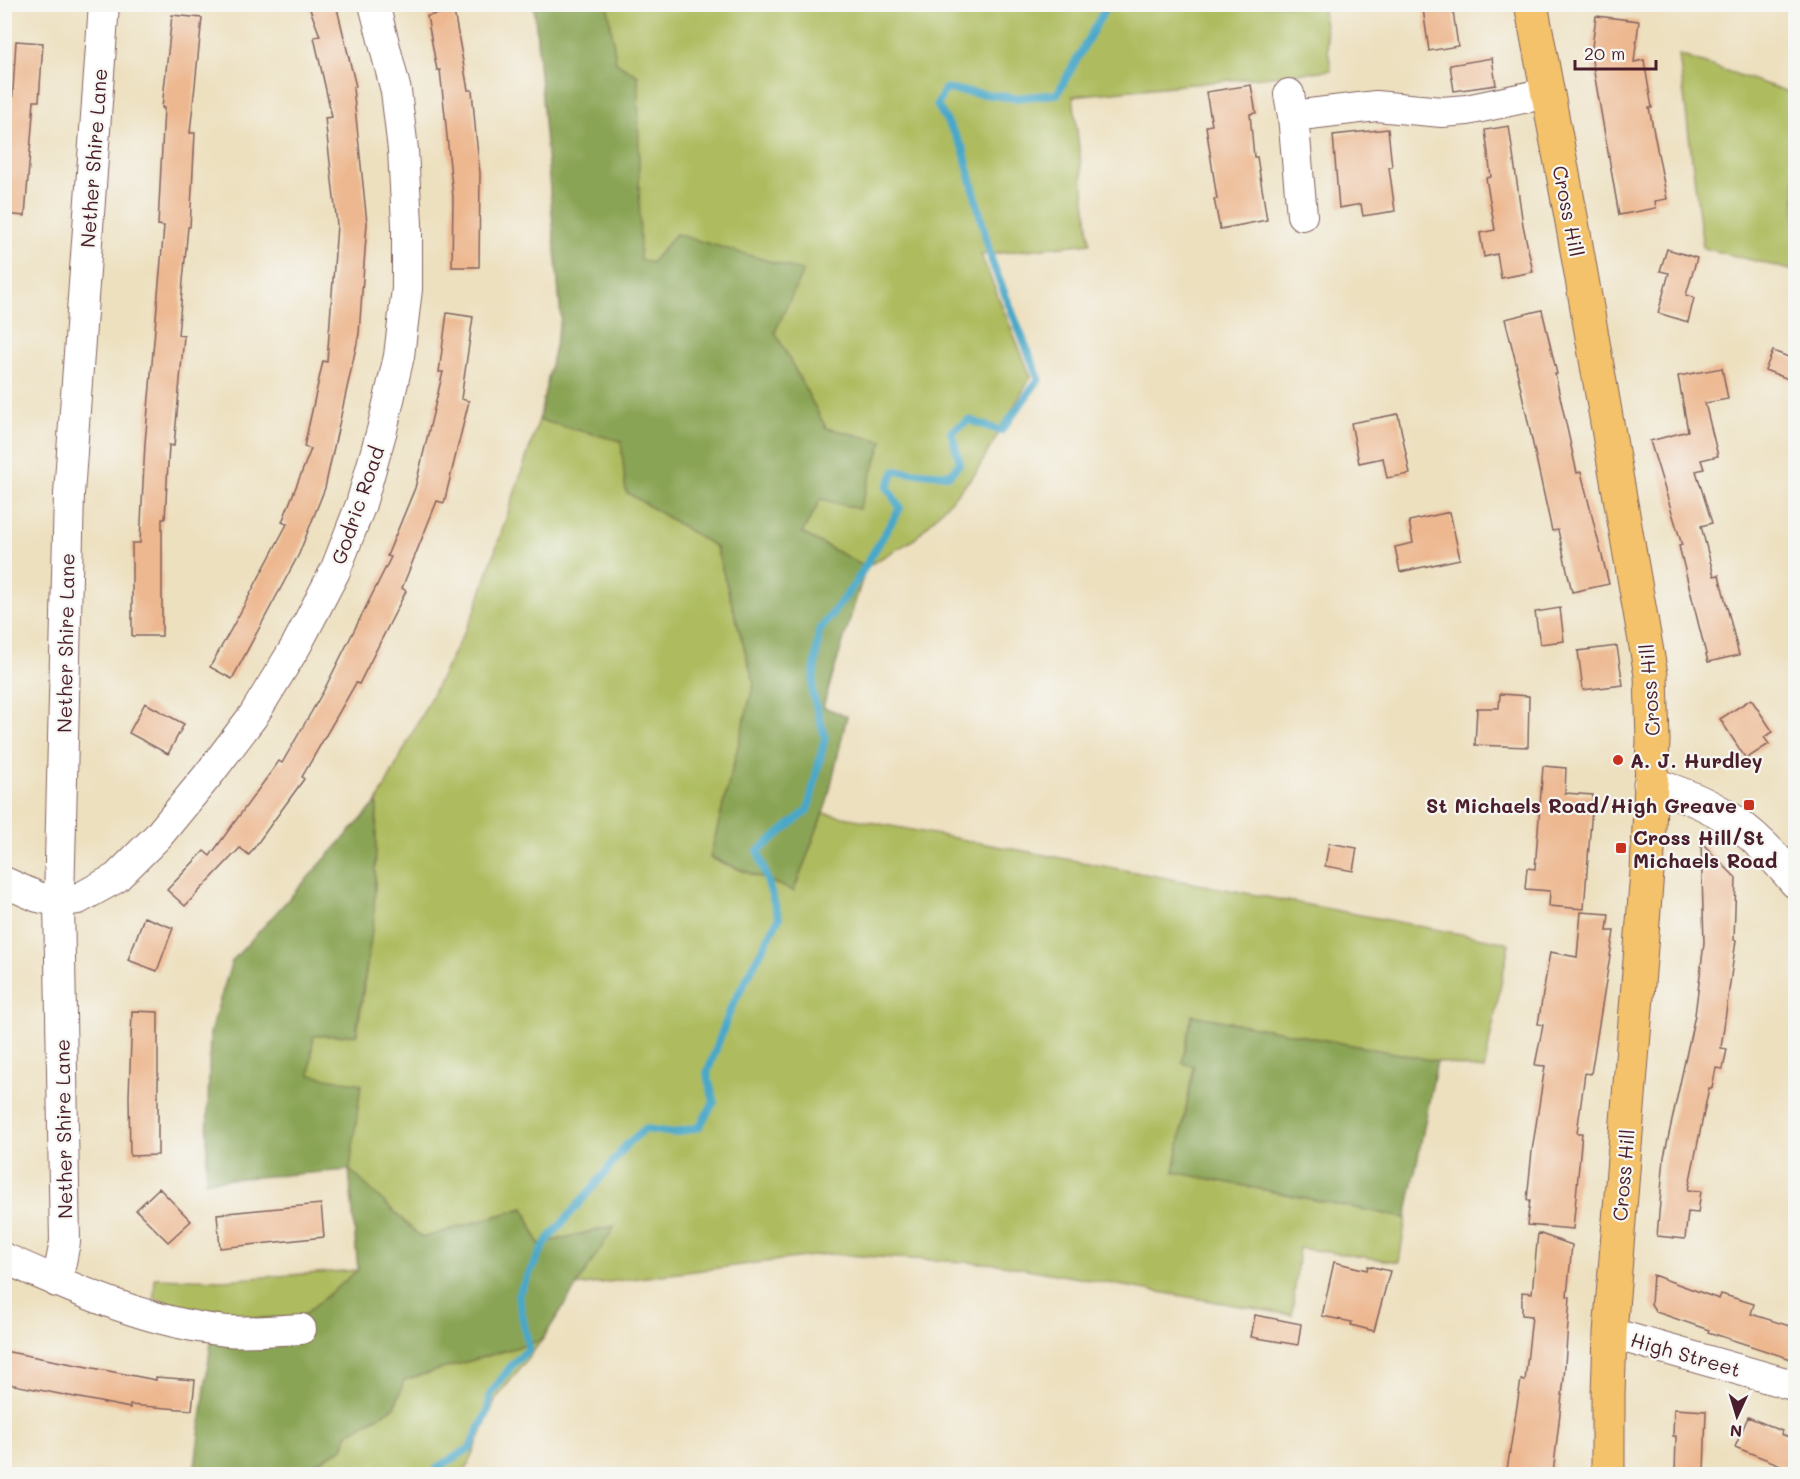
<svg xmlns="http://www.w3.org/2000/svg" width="1800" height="1479" font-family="Mali,sans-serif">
  <rect width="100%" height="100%" fill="#f6f6f2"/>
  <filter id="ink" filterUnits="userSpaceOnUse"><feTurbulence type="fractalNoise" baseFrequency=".0167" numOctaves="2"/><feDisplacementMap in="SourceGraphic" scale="12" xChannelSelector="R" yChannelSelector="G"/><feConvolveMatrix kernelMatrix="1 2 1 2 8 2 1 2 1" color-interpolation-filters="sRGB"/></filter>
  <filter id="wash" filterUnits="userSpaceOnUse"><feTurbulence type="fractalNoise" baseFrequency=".008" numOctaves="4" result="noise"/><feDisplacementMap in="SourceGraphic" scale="24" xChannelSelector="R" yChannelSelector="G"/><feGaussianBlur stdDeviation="1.35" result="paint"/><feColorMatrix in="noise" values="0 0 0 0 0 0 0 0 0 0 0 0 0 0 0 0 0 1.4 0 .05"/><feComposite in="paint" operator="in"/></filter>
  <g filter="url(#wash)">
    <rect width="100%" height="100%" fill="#ede0bf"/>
    <path fill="#aebc5e" stroke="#7c6e44" stroke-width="1.5" d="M608,5h714l9,65 -258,26 17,147 -109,12 50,122 -56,97 -60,65 -49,28 -64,-34 19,-34 61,-58 -56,-13 -51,-96 27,-61 -126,-37 -25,29 -12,-4 -1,-183 -22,-13z
      M1679,55l116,39v177l-92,-23z
      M539,420l82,21 5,51 90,55 38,136 -44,175 84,33 29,-78 686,130 -25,127 -291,-55 -10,48 11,3 -20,106 232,46 -7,44 -100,-14 -7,67 -294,-51 -170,-10 -252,32 38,-60 -75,18 -15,-36 -102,30 -73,-68 12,-86 -51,-8 3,-40 44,-1 17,-118 3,-115 98,-191z
      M358,1270l-58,48h-86l-60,-20 1,-20 69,2z
      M542,1340l-46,59 -32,75h-166l45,-26 5,-15 47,-26 9,-27z"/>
    <path fill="#8aa455" stroke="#6a6240" stroke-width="1.5" d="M534,5h74l8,57 22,14 2,183 11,4 25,-29 127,37 -28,61 51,96 57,13 -24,68 -38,-10 -19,34 64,34 -43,140 24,9 -20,86 -33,89 -84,-34 44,-174 -38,-136 -90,-55 -5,-51 -82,-21 22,-102z
      M377,802l-3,115 -18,118 -43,1 -3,39 51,9 -11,86 72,68 102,-30 15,36 76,-18 -73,114 -138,40 -9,27 -47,26 -5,15 -45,26h-104l20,-156h86l58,-48 -9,-100 -143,11 4,-149 22,-71z
      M1192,1015l245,46 -31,157 -232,-46 20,-106 -12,-3z"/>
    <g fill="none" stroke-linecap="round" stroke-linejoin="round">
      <path stroke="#49a8c8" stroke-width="8" d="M439,1474l-2,-6 33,-20 17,-35 4,-20 21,-28 17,-16 -11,-54 28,-53 58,-68 23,-30 18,-15 29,4 25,-6 15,-25 -7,-29 24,-65 48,-90 -21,-67 50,-41 17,-73 -13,-45 7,-61 35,-46 46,-77 -13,-21 8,-16 54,4 11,-12 -9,-31 18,-12 32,11 38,-52 -47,-117 -29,-114 -26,-43 8,-16 70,9 42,-4 51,-90"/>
    </g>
    <g id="blocks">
      <path fill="#edb78f" d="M308,4h28l20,83 -3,1 14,135 -8,111 -34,154 -26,66 -67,125 -22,-12 29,-52 48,-91 -5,-2 29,-73 -7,-2 19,-86 4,1 10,-137 -12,-107 7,-1 -18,-80 6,-1z
        M1452,4l6,42 -29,5 -6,-42z
        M454,11l14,79h4l4,46 4,37 -1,94h-27l1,-70 -8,-81 -5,-46h-3l-10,-54z
        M172,15l30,3 -12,115h5l-5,94h-2l-10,108 6,1 -10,110 -5,-1 -4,74h-3v117h-30v-93h8l5,-100 19,-217 -6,-1 6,-117h-2z
        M1596,16l43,5 -5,41 10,-2 8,48h-3l18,91 -12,2 1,7 -37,7 -28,-160z
        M16,41l27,2 -4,58h-5l-9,115 -21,-2v-92l7,1z
        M1492,58l4,27 -42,6 -4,-26z
        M1251,85l5,28 -6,1 4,43h3l10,63 -47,9 -6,-30h3l-11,-73 6,-1 -6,-33z
        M1509,126l14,99 10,47 -32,6 -4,-24 -13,3 -4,-24 15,-3 -9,-52 5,-1 -6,-47z
        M1388,129l4,38h-3l6,44 -32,5 -2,-12 -22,4 -6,-73z
        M1667,249l30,9 -11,37 8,3 -6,24 -30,-9 11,-40 -9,-2z
        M1542,310l15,64h-2l22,99 4,-1 28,112 -37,8 -14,-62 -6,1 -36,-164h1l-12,-48z
        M447,313l26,4 -12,82 8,2 -25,102 -7,-2 -35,87 4,3 -47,93 -3,-1 -54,94 2,2 -55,76 -9,-7 -55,58 -18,-16 37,-39 6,5 69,-95 3,2 42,-73 67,-133 -4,-1 28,-68 28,-116h-4z
        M1773,351l23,9v22l-31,-12z
        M1722,368l6,31 -23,4 13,53 -17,4 3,9 -8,2 16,52 -11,3 13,50 5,-1 20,80 -31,7 -29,-116 3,-1 -32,-104 38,-10 -10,-55z
        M1398,414l12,60 -23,4 -4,-20 -24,5 -8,-40z
        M1450,512l10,47 -60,13 -5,-25 18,-4 -4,-22z
        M1560,608l4,33 -24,3 -5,-32z
        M1617,646l6,39 -40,5 -5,-39z
        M1500,694l29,2 -1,51 -53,-2 2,-37h22z
        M1751,699l22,33 -9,5 5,7 -23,15 -26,-40z
        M145,703l39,21 -16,30 -39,-21z
        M1543,766l23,2 -1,25 28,2 -9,114 -35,-3 1,-15 -25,-2 2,-21 8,1z
        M1701,842l35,36 -2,62h2l-15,108 6,1 -4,20 -7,-1 -4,20h-3l-21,102 13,1 -3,22 -10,-1 -3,27 -28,-3 7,-79 31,-142 9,-72z
        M1329,843l28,5 -4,23 -28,-5z
        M1581,912l28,2 -2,17h7l-23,143 -6,-1 -8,60h5l-9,96 -46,-4 3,-25h-3l5,-49 13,-85 -10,-1 8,-40 -5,-1 12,-72 27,5z
        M144,917l29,11 -16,43 -29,-11z
        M132,1011l26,1v143l-28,1 -1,-59z
        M159,1188l32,33 -23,21 -32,-32z
        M321,1204l3,33 -104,11 -3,-34z
        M1538,1233l34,12 -5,51 3,1 -6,81 -11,96h-39l1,-3 -8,-1 14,-90 4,1 7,-65 -10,-1v-23l10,1z
        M1334,1262l33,8 1,-4 22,5 -16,60 -23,-6 1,-3 -30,-6z
        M1653,1275l66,24 2,-5 33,10 -3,10 45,14v19l-5,12 -83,-27 1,-2 -53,-18 -5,-8z
        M1255,1315l46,9 -3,21 -47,-8z
        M4,1351l152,29v-3l39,3 -3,30 -62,-5v3l-126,-25z
        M1674,1409l32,2 -2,63h-29l1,-38h-3z
        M1748,1417l34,14 -1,3 15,6v31l-61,-24z"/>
    </g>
  </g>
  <g filter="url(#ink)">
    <use href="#blocks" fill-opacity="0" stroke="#83635f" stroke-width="1.5"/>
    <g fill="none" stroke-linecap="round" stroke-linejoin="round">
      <g stroke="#83635f" stroke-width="32">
        <path id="minor" d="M1289,94l4,22 9,99
          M1293,116l83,-10 66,6 25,-2 80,-17
          M4,882l34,15 21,5 19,-3 38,-21 42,-42 51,-62 44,-58 43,-70 39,-75 26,-67 21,-74 17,-74 8,-67v-65l-4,-74 -7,-59 -22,-87
          M4,1258c72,32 144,65 223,73 24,2 50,-1 74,-2
          M57,1282l8,-40 -6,-340 10,-408 35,-490
          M1610,1333l186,53"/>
      </g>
      <g stroke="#83635f" stroke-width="35">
        <path id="tertiary" d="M1650,784c68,19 101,44 146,98"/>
      </g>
      <g stroke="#83635f" stroke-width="35">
        <path id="primary" d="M1531,4l41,218 79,453 2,66 -6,131 -37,461 -2,62v79"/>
      </g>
      <use href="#minor" stroke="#fff" stroke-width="30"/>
      <use href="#tertiary" stroke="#fff" stroke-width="33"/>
      <use href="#primary" stroke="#f3c26a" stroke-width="33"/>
    </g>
  </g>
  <g fill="#c8321e" stroke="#f6f6f2" stroke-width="2">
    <circle cx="1618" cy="760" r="6"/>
    <rect x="1743" y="799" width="12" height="12" rx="3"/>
    <rect x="1615" y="842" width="12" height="12" rx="3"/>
  </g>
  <g text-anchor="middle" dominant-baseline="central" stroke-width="4.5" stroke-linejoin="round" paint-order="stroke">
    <g font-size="20" fill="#4a1f2b" stroke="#f6f6f2">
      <text transform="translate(93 158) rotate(-86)">Nether Shire Lane</text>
      <text transform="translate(1569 211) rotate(79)">Cross Hill</text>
      <text transform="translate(357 505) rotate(-71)">Godric Road</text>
      <text transform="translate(65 643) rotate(-89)">Nether Shire Lane</text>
      <text transform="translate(1649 690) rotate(-94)">Cross Hill</text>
      <text transform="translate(63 1129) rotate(-91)">Nether Shire Lane</text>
      <text transform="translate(1623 1175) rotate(-85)">Cross Hill</text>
      <text transform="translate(1686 1354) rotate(16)">High Street</text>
    </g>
    <g font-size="20" font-weight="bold" fill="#4a1f2b" stroke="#f6f6f2" text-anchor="start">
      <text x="1630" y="760">A. J. Hurdley</text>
      <text x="1737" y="805" text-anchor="end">St Michaels Road/High Greave</text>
      <text x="1633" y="837">Cross Hill/St<tspan x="1633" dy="23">Michaels Road</tspan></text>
    </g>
  </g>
  <rect width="1800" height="1479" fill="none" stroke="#f6f6f2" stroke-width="24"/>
  <g transform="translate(1737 1416) rotate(184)" stroke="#f6f6f2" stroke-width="4.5" paint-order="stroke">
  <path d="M0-4.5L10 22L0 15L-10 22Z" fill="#4a1f2b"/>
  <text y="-9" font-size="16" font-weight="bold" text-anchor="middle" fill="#4a1f2b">N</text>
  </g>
  <path d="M1575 60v9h81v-9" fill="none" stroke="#4a1f2b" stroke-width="3"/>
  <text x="1584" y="60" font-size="18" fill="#4a1f2b" stroke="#f6f6f2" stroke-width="4.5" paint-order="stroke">20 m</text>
</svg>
